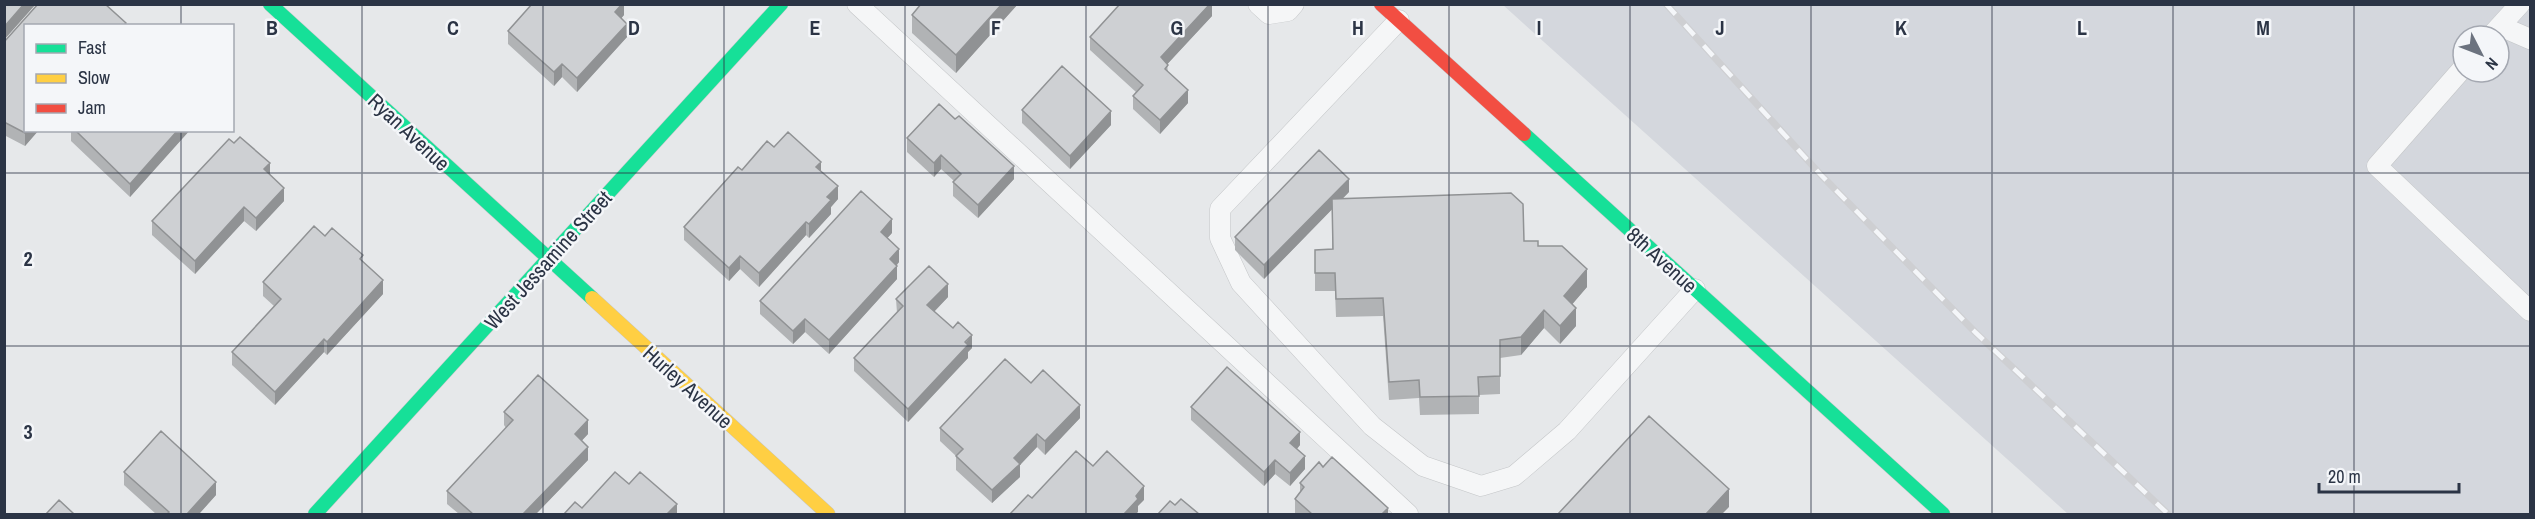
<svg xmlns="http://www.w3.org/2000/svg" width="2535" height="519" font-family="'Archivo Narrow',sans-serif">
  <rect width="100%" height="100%" fill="#e6e8ea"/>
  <path fill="#d4d7dd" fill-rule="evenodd" d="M1503,5h1027v509h-462zM2463,36h36v36h-36z"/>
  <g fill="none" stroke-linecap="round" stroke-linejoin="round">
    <g stroke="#c4c6c8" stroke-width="21">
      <path id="lane" d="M857,4l551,510
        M1258,4l11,10 19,-3 6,-7
        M1399,20l-179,189v29l21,45 131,143 51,40 58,20 33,-10 53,-45 128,-142
        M2500,26l20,-22
        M2491,36l9,-10 30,13
        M2463,68l-86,98 153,145"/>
    </g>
    <g stroke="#c4c6c8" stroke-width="15">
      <path id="fast" d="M270,4l322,294
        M1524,134l419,380
        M315,514l466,-510"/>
    </g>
    <g stroke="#c4c6c8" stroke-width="15">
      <path id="slow" d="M592,298l236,216"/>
    </g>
    <g stroke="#c4c6c8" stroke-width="15">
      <path id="jam" d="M1381,4l143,130"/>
    </g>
    <use href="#lane" stroke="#f5f6f7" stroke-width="20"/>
    <use href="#fast" stroke="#16e098" stroke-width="14"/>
    <use href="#slow" stroke="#ffcf43" stroke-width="14"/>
    <use href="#jam" stroke="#f24e42" stroke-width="14"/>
    <g stroke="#cecfd2" stroke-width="7">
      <path id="rail" d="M1666,4l155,171 154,157 193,182"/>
    </g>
    <use href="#rail" stroke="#f4f6f9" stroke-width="4.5" stroke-dasharray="14" stroke-linecap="butt"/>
  </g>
  <path fill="#b1b3b5" d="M624,4v11l-3,3 6,19 -50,55 -15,-15 -8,9 -46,-42v-13z
    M1018,4l-62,69 -44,-40v-18z
    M1212,4v12l-45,48 1,8 20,31 -28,31 -27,-25v-13l3,-4 -46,-42v-13z
    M126,26l-101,120 -21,-11v-93z
    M1022,110l89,15 -41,44 -48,-46z
    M71,130h119l-60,67 -59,-56z
    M907,138l107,41 -36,39 -25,-22v-14l1,-1 -13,-12 -7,8 -27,-25z
    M774,147l47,24 17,28 -7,8v7l-22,24 -3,-3 -47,52 -19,-18 -11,12 -45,-41v-13z
    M270,174l14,27 -28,30 -12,-10 -49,53 -43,-39v-14z
    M1349,192l-6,6 181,43 14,5 49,41 -15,17 4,22 -16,18 -16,-16 -23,27 -21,3v36l-21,1v19l-59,1 -1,-17 -30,2 -6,-84 -47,1 -1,-26h-20v-41l17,-1v-40l-68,70 -29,-29v-13z
    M892,233l-5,5 12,24 -2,3v14l-68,75 -24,-22 -12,12 -33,-30v-13z
    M325,236l38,26 20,32 -56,61 -3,-3 -49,53 -43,-40v-13l42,-46 -11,-10v-14z
    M948,297l-14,15 38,36 -4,4v6l-60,64 -54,-51v-13l43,-45 -1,-14z
    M1031,383l49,35 -35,37 -8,-8 -17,18v12l-28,26 -36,-33v-14l-16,-15v-13z
    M1191,407l109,38 -3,4 8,20 -15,17 -15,-12 -11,12 -73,-66z
    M504,412l84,22 -6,6 6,20 -52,54h-77l-12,-10v-13l59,-63 -2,-3z
    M1323,467l65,47h-91l-2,-1v-14l5,-7v-9z
    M124,472l92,23 -17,19h-43l-32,-29z"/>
  <path fill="#909294" d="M24,4h12l-32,36v-13z
    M622,4h2v11l-9,11v-14z
    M1002,4h16l-62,69v-18z
    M1210,4h2v12l-51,55v-14z
    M627,24v13l-50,55v-14z
    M562,64v13l-8,9v-14z
    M1188,90v13l-28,31v-14z
    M1111,111v14l-41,44v-13z
    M27,130h12l-14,16v-13z
    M178,130h12l-60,67v-13z
    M941,155v14l-7,8v-14z
    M821,162v13l-5,-8z
    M270,163v14l-6,-8z
    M1014,166v13l-36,39v-13z
    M1349,179v13l-85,87v-14z
    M838,186v13l-7,8v7l-22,24v-14l18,-27z
    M284,188v13l-28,30v-13z
    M244,207v14l-49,53v-13z
    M892,219v14l-11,12v-13z
    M806,222v13l-47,52v-14z
    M899,249v13l-9,11v-14z
    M740,256v13l-11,12v-13z
    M897,266v13l-68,75v-14z
    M1587,269v18l-23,27v-18z
    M383,280v14l-56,61v-13z
    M948,284v13l-21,22v-14z
    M1576,308v18l-16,18v-18z
    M1544,310v18l-23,27v-18z
    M805,319v13l-12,12v-13z
    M972,335v13l-4,4v6l-60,64v-13z
    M324,339v13l-49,53v-13z
    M1080,405v13l-35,37v-14z
    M588,420v14l-13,14v-14z
    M1300,432v13l-10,12v-14z
    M1037,434v13l-17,18v12l-28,26v-13l22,-32z
    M588,447v13l-52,54h-13z
    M1305,456v13l-15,17v-13z
    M1275,460v14l-11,12v-14z
    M216,482v13l-17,19h-12z
    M1144,486v14l-6,6v6l-2,2h-12l12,-18z
    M1729,489v18l-7,7h-16z
    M677,504v10h-10z
    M1388,508v6h-6z"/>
  <path fill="#ced0d3" stroke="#909294" stroke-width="1.5" d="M4,4h20l-20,23z
    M38,4h67l21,19 -3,3h-97v104h1l-2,3 -21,-11v-80z
    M532,4h90l-7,8 12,12 -50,54 -15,-14 -8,8 -46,-41z
    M921,4h81l-46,51 -44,-40z
    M1120,4h90l-49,53 7,8 -3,4 23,21 -28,30 -27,-24 10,-11 -53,-48z
    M1062,66l49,45 -41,45 -48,-46z
    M939,104l16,15 4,-3 55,50 -36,39 -25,-23 8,-8 -20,-19 -7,8 -27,-25z
    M75,130h103l-48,54z
    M788,132l33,30 -5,5 22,19 -11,11 4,3 -22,24 -3,-2 -47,51 -19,-17 -11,12 -45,-41 54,-60 4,3 25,-29 7,6z
    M240,137l30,26 -6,6 20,19 -28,30 -12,-11 -49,54 -43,-40 77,-82 5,4z
    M1319,150l30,29 -85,86 -29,-28z
    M861,191l31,28 -11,13 18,17 -9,10 7,7 -68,74 -24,-21 -12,12 -33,-30z
    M1511,193l12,11 1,37h14v5h24l25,23 -23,27 12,12 -16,18 -16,-16 -23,27 -21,3v36l-22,1 1,19 -59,1 -1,-17 -30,2 -6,-84 -47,1 -1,-26h-20v-23l18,-1 -1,-50z
    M314,226l11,10 7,-8 31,27 -3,4 23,21 -56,62 -3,-3 -49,53 -43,-40 49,-53 -18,-17z
    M929,266l19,18 -21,21 26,23 5,-6 14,13 -7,7 3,3 -60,64 -54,-51 49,-52 -7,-7z
    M1005,359l26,24 12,-13 37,35 -35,36 -8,-7 -23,24 6,6 -28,26 -36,-34 7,-7 -23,-21z
    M1227,367l73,65 -10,11 15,13 -15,17 -15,-13 -11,12 -73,-65z
    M538,375l50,45 -13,14 13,13 -65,67h-50l-26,-23 66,-71 -9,-8z
    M1649,416l80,73 -23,25h-148z
    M161,431l55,51 -29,32h-20l2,-2 -45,-40z
    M1076,451l17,15 14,-15 37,35 -8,10 2,3 -14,15h-114l18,-19 4,3z
    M1332,457l56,51 -6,6h-70l-17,-15 9,-12 -4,-4 19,-21 4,5z
    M615,472l14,12 11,-12 37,32 -10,10h-103l11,-12 7,6z
    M1181,499l18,15h-41l12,-13 5,4z
    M59,500l15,14h-28z"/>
  <path fill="none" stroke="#2b3445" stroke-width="1.5" stroke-opacity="0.55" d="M181,4v22M362,4v510M543,4v510M724,4v510M905,4v510M1086,4v510M1268,4v510M1449,4v510M1630,4v510M1811,4v510M1992,4v510M2173,4v510M2354,4v510M181,130v384M4,173h2526M4,346h2526"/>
  <g text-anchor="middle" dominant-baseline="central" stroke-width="5" stroke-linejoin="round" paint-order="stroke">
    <g font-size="21" fill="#2b3445" stroke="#f4f6f9">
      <text transform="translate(409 132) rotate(43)">Ryan Avenue</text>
      <text transform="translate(548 260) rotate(-48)">West Jessamine Street</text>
      <text transform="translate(1662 260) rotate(42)">8th Avenue</text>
      <text transform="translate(688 387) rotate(42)">Hurley Avenue</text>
    </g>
  </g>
  <g font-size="20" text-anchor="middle" font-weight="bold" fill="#2b3445" stroke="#f4f6f9" stroke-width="5" stroke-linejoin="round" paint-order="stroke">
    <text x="272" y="35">B</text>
    <text x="453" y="35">C</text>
    <text x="634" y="35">D</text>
    <text x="815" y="35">E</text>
    <text x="996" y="35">F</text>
    <text x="1177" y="35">G</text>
    <text x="1358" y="35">H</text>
    <text x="1539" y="35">I</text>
    <text x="1720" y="35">J</text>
    <text x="1901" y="35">K</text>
    <text x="2082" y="35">L</text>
    <text x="2263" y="35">M</text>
    <text x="28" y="266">2</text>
    <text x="28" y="439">3</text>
  </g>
  <rect width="2535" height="519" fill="none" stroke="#2b3445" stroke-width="12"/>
  <rect x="24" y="24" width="210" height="108" fill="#f4f6f9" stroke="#a4a8b1" stroke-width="1.5"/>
  <rect x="36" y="44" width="30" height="9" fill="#16e098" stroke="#a4a8b1" stroke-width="1.5"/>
  <text x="78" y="54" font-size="18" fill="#2b3445">Fast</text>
  <rect x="36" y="74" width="30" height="9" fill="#ffcf43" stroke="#a4a8b1" stroke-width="1.5"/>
  <text x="78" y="84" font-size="18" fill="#2b3445">Slow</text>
  <rect x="36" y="104" width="30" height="9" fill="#f24e42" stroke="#a4a8b1" stroke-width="1.5"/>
  <text x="78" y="114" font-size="18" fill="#2b3445">Jam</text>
  <g transform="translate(2481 54) rotate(132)"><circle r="28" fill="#f4f6f9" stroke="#a4a8b1" stroke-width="1.5"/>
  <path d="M0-4.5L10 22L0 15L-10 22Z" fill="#6c737f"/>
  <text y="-9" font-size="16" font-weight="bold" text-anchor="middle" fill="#2b3445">N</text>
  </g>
  <path d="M2319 483v9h140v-9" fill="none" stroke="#2b3445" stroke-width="3"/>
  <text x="2328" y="483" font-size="18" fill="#2b3445" stroke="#f4f6f9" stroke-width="4.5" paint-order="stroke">20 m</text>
</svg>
